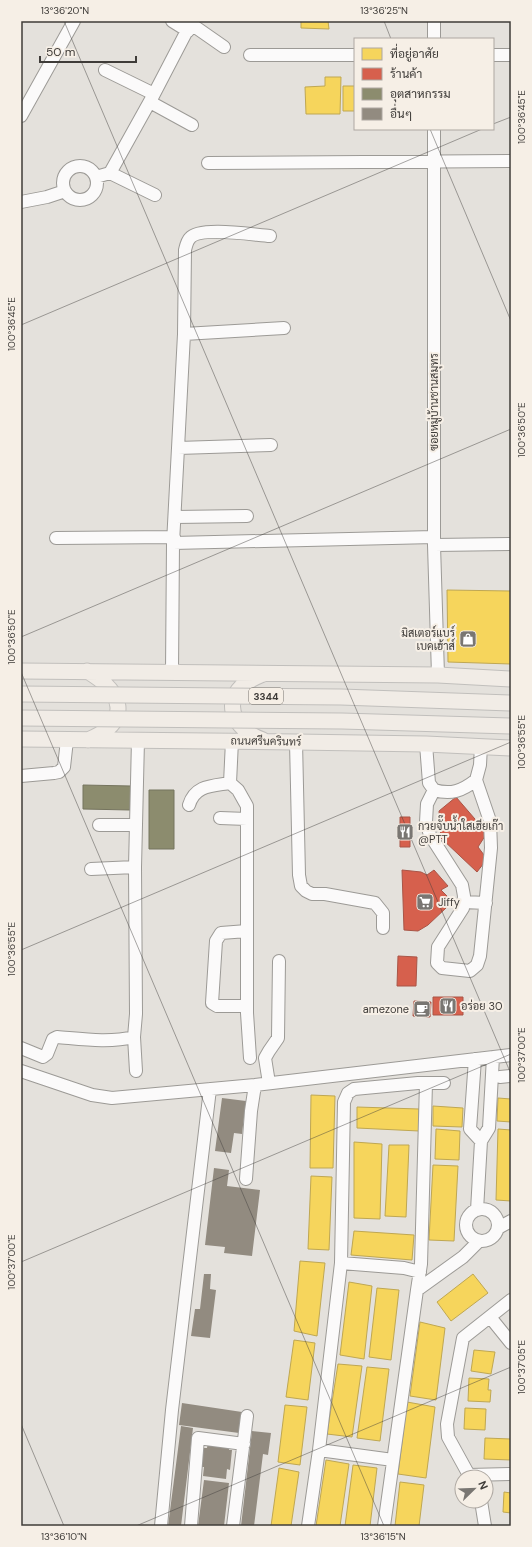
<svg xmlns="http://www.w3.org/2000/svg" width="532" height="1547" font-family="'DM Sans',Sarabun,sans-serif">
  <rect width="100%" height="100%" fill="#e4e1dc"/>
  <path fill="#f6d55c" stroke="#bfa752" d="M301,21h27l1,8 -28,-1z
    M325,77h16l-1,37h-34l-1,-27 20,-1z
    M343,86h12v25h-12z
    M447,590l64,1v73l-63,-2z
    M311,1095l24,1 -2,72h-23z
    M498,1098l13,1v23l-14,-1z
    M433,1106l30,2 -1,19 -29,-1z
    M357,1107l62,2v22l-62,-3z
    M436,1129l24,2 -1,29 -24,-1z
    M498,1129l13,1v71l-15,-1z
    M354,1142l28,2 -2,75 -26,-1z
    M389,1145h20l-3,72 -21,-1z
    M433,1165l25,1 -4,75 -25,-1z
    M311,1176l21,1 -3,73 -21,-1z
    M354,1231l60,4 -2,25 -61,-5z
    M300,1261l25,2 -8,73 -23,-5z
    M473,1274l15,19 -37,28 -14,-19z
    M349,1282l23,4 -8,73 -24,-4z
    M377,1288l22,2 -8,70 -22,-3z
    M420,1322l25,6 -9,72 -26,-4z
    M294,1340l21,3 -7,57 -22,-3z
    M474,1350l21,2 -4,22 -20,-3z
    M338,1364l24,2 -10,71 -25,-3z
    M367,1367l22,2 -9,72 -23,-3z
    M469,1378l20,1 -1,11h3l-1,12 -22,-1z
    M407,1402l28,5 -9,71 -28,-4z
    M285,1405l22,2 -7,58 -22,-3z
    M465,1408l21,1 -1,21 -21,-1z
    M485,1438l26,1v21l-27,-1z
    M326,1460l23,4 -9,62h-24z
    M353,1465l24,3 -7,58h-25z
    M279,1468l20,4 -8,54h-20z
    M400,1482l24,3 -5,41h-24z
    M504,1492l7,1v20l-8,-1z"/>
  <path fill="#d6604d" stroke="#a95547" d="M456,797l31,36 -9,14 9,12 -10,13 -36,-34 -2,-27z
    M400,817h10v30h-10z
    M402,870l19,2 6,3 7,-5 14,16 -7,4 6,6 -1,12 -18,17 -10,6 -14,-1z
    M398,956l19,1 -1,29h-19z
    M433,997h30v18h-30z
    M414,1001l17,1 -1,15 -17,-1z"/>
  <path fill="#8c8c6e" stroke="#75745e" d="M83,785l48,1 -1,24 -47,-1z
    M149,790h25v59h-25z"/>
  <path fill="#928b80" d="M222,1098l24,3 -4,33 -8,-1 -3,20 -16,-2z
    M214,1168l15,2 -2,16 33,4 -8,66 -28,-3 1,-6 -20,-2z
    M204,1274h7l-1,15 6,1 -6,48 -19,-2 4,-27h5z
    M182,1403l60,9 -3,21 -60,-8z
    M181,1426l12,2 -12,98h-13z
    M252,1431l19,2 -3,22 -5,-1 -9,72h-13z
    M208,1442l22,3 -1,5h3l-2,20 -3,-1 -1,10 -23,-3 1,-9h-3l3,-19h3z
    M204,1480l25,3 -5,43h-26z"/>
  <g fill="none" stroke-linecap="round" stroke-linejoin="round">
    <g stroke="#9c9a96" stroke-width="14">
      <path id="minor" d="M172,21l16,10
        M434,21v18
        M191,24l33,23
        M250,55h105
        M493,55h18
        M105,70l49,24
        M150,102l42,23
        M21,116l53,-95
        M434,129v416l4,130
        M208,163l303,-2
        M63 183a17 17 0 1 1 34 0a17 17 0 1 1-34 0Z
        M110,173l45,22
        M96,177l14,-4 44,-79 38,-73
        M21,202l26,-5 18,-6
        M184,334l100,-6
        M178,448l93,-3
        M175,517l72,-1
        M56,538l118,-1
        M173,543l261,-6
        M434,545l77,-1
        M172,672l1,-129 11,-209 1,-84c1,-4 2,-9 5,-12 10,-12 64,-3 80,-2
        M232,741l-2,42 8,7 9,16v207l3,45
        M296,742l3,133 2,11 5,5 6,3h13l50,9 8,10v15
        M426,744l3,39 5,7c17,5 28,1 42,-10l4,-15 1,-19
        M21,776l33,-3 5,-1 5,-5 3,-27
        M434,790l-7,14 -1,18 4,13 32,50 2,11 -1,12 -25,39 -1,16 5,5 28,3 7,-6 3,-9 11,-108 -1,-27 -14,-41
        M189,805c6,-20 23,-19 41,-22
        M220,818l27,1
        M99,825h37
        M91,869l44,-2
        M464,902l22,1
        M247,931l-26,2 -5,8 -4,62 5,3h30
        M134,1037l2,34
        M21,1048l22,9 4,-3 6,-15 4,-2c25,2 52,6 77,0l2,-23 -1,-147 3,-127
        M475,1059l-5,70 11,12
        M21,1071l71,24 20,3 143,-13 256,-30
        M500,1077l11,-1
        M269,1083l-4,-25 4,-7 9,-13 1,-77
        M246,1179l5,-68 4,-26
        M466 1225a16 16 0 1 1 32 0a16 16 0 1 1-32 0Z
        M477,1210l4,-69 8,-13 4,-71
        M498,1228l13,-7
        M341,1263l63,5 16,4
        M417,1290l4,-26 5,-181
        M490,1317l21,26
        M319,1450l74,10
        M469,1475l42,-1
        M470,1477l-22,-40 -1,-13 16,-86 48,-38
        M481,1501l4,25
        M161,1526l11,-116 38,-321
        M191,1526l7,-88 46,6
        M233,1526l14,-110
        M308,1526l11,-76 22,-187 3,-161 4,-9 6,-4 64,-6h26
        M384,1526l33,-236 46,-33 16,-16"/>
    </g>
    <g stroke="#c1bfbc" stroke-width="17">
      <path id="major" d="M21,671l417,4 73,4
        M87,671c36,21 46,50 1,69
        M21,739l275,3 130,2 85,4
        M263,740c-23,-8 -43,-32 -21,-54 6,-6 14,-9 21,-12"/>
    </g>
    <use href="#minor" stroke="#fbfafa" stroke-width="12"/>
    <use href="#major" stroke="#f1ece6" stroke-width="15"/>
    <g stroke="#c1bfbc" stroke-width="17" stroke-linecap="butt">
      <path id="major-bridge" d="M21,694l320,3 170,6
        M21,718l321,3 169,5"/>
    </g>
    <use href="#major-bridge" stroke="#f1ece6" stroke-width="15"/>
  </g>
  <path fill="none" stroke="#3f3c39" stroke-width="1" stroke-opacity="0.45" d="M64,21l447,1053M384,21l7,18M493,124l18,-7M430,129l81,192M21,325l461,-196M21,637l490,-208M21,672l363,854M21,950l490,-208M21,1262l490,-208M21,1424l43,102M136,1526l375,-159"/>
  <defs>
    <g id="shop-square" transform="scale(0.9)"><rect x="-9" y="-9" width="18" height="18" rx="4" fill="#797672" stroke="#f6efe6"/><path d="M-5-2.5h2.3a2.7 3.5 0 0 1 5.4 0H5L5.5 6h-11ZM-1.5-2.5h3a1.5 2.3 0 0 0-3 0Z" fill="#fff"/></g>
    <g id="restaurant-square" transform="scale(0.9)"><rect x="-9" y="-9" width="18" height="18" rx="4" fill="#797672" stroke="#f6efe6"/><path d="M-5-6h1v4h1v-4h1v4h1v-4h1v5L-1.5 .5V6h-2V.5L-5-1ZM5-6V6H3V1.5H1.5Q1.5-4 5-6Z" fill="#fff"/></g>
    <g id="supermarket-square" transform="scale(0.9)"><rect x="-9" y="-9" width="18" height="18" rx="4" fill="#797672" stroke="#f6efe6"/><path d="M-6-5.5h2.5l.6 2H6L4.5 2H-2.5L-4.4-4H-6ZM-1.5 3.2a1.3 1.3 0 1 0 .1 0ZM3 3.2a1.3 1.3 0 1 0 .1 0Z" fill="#fff"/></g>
    <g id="cafe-square" transform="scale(0.9)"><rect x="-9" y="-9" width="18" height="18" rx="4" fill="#797672" stroke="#f6efe6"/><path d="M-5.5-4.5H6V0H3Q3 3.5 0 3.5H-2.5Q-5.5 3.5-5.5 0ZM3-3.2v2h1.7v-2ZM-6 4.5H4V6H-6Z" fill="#fff"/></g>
  </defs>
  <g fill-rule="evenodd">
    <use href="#shop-square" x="468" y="639"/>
    <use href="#restaurant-square" x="405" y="832"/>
    <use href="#supermarket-square" x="425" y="902"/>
    <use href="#restaurant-square" x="448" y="1006"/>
    <use href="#cafe-square" x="422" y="1009"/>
  </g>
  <g text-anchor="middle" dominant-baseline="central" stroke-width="4" stroke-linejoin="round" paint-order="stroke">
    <rect fill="#f6efe6" stroke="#76726d" stroke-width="1" x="249" y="688" width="34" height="16" rx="3"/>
    <g font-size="10" font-weight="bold" fill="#3f3c39">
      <text x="266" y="696">3344</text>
    </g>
    <g font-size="11" fill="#3f3c39" stroke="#f6efe6">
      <text transform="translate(434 402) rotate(-90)">ซอยหมู่บ้านชานสมุทร</text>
      <text transform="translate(266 741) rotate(1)">ถนนศรีนครินทร์</text>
    </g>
    <g font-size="11" fill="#3f3c39" stroke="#f6efe6" text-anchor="start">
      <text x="455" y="633" text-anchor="end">มิสเตอร์แบร์<tspan x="455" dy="13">เบคเฮ้าส์</tspan></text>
      <text x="418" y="826">กวยจั๊บน้ำใสเฮียเก๊า<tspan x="418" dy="13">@PTT</tspan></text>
      <text x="438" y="902">Jiffy</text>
      <text x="461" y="1006">อร่อย 30</text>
      <text x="409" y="1009" text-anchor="end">amezone</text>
    </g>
  </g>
  <rect width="532" height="1547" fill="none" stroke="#f6efe6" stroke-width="44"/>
  <rect x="354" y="38" width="140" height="92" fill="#f6efe6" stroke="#ada7a1"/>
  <rect x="362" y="48" width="20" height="12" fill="#f6d55c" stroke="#ada7a1"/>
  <text x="390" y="58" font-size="12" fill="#3f3c39">ที่อยู่อาศัย</text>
  <rect x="362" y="68" width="20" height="12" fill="#d6604d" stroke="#ada7a1"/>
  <text x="390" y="78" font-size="12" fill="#3f3c39">ร้านค้า</text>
  <rect x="362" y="88" width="20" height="12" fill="#8c8c6e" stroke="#ada7a1"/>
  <text x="390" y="98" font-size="12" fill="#3f3c39">อุตสาหกรรม</text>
  <rect x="362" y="108" width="20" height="12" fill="#928b80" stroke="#ada7a1"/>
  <text x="390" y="118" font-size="12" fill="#3f3c39">อื่นๆ</text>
  <g transform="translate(474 1489) rotate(67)"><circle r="19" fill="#f6efe6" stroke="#ada7a1"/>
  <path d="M0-3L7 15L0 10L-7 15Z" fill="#797672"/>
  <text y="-6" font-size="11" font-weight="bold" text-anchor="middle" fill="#3f3c39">N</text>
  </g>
  <path d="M40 56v6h96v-6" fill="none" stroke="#3f3c39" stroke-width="2"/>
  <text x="46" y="56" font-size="12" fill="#3f3c39" stroke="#f6efe6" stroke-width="3" paint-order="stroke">50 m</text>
  <rect x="22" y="22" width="488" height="1503" fill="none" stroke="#3f3c39" stroke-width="1.5"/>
  <g font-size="10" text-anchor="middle" fill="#3f3c39">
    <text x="65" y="14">13°36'20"N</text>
    <text x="384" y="14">13°36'25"N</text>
    <text transform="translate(521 117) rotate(-90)" y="4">100°36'45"E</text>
    <text transform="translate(11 324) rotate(-90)" y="4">100°36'45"E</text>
    <text transform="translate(521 430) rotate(-90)" y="4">100°36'50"E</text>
    <text transform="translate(11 637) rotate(-90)" y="4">100°36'50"E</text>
    <text transform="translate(521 742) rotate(-90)" y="4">100°36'55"E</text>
    <text transform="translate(11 949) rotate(-90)" y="4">100°36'55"E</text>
    <text transform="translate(521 1055) rotate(-90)" y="4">100°37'00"E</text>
    <text transform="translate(11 1262) rotate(-90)" y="4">100°37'00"E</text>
    <text transform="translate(521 1367) rotate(-90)" y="4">100°37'05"E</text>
    <text x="64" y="1540">13°36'10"N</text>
    <text x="383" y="1540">13°36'15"N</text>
  </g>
</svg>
